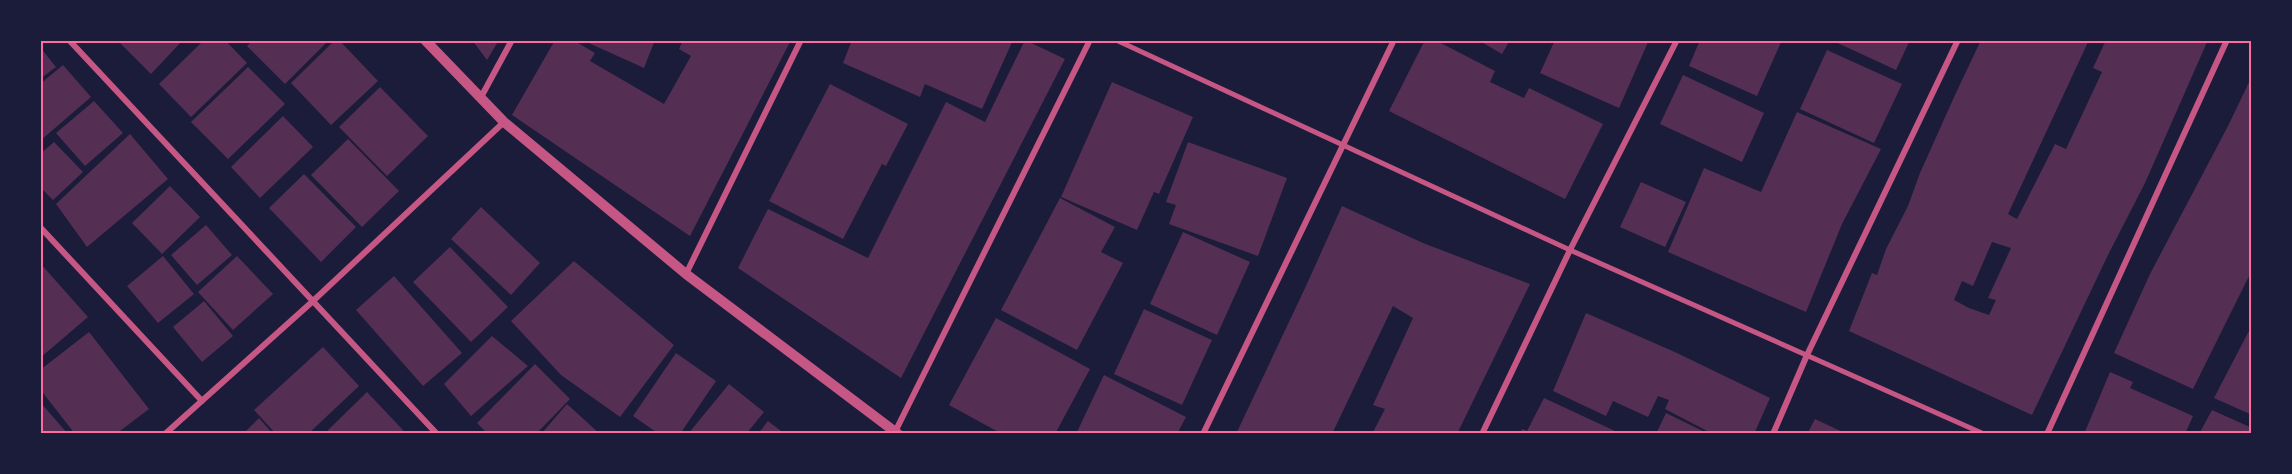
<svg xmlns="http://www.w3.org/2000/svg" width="2292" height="474" font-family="'IBM Plex Serif',serif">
  <rect width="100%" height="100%" fill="#1b1b3a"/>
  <path fill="#542f53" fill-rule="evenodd" d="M117,40h66l-32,34z
    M204,40h21l22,23 -56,54 -32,-33z
    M253,40h76l-44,44 -38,-38z
    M335,40h4l39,41 -47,44 -40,-42z
    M472,40h27l-12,20z
    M555,40h18l22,13 -5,8 74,43 27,-48 -12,-7 4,-9h108l-101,196 -178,-121z
    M582,40h73l-11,28z
    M852,40h161l-31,69 -57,-25 -5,13 -77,-34z
    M1025,40l40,19 -164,319 -163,-110 30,-59 100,49 78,-156 39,20z
    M1425,40h10l60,31 -5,11 34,16 5,-10 74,36 -38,75 -176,-88z
    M1478,40h32l-8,14z
    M1555,40h94l-30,68 -79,-35z
    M1700,40h82l-25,56 -68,-30z
    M1831,40h79l-14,30z
    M1981,40h108l-81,174 9,5 38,-75 11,5 36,-77 -9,-4 13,-28h102l-63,143 -38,74 -75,158 -183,-84 23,-58 5,2 9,-26 22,-43 12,-33 35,-78zM1992,242l19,6 -23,50 8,2 -7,15 -20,-7 -15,-8 8,-19 11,5z
    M40,47l16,20 -16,12z
    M1827,50l75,34 -28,59 -74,-34z
    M63,65l28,32 -51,44v-57z
    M248,67l37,37 -57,55 -37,-37z
    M1683,75l81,38 -22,49 -82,-38z
    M2252,76v194l-59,119 -79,-36 36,-79 78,-148z
    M1112,82l81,35 -34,77 -5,-2 -17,38 -76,-33z
    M830,84l78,40 -22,42 -4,-2 -39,75 -74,-38z
    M380,87l48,49 -41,40 -48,-49z
    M94,101l29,32 -38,33 -29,-33z
    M1797,112l84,37 -39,75 -36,88 -138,-60 36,-84 57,24z
    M283,116l30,31 -53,51 -29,-31z
    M130,134l38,45 -81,68 -31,-43z
    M348,139l51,52 -37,36 -51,-52z
    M54,142l29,30 -30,28 -13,-13v-33z
    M1188,142l99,36 -29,78 -89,-32 7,-19 -10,-3z
    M304,174l52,53 -35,35 -52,-54z
    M1641,182l45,20 -21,45 -45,-20z
    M170,186l30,31 -38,37 -30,-31z
    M1060,198l55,29 -14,25 22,11 -46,87 -76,-40z
    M1342,206l81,37 107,41 -73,150h-85l13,-25 -12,-4 40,-87 -20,-12 -61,128h-96l70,-148z
    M481,207l59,56 -29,32 -60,-56z
    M206,225l26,30 -35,30 -26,-30z
    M1183,232l67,30 -33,73 -67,-31z
    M450,247l58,60 -37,35 -58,-60z
    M163,256l31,38 -36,29 -31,-37z
    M237,256l36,38 -40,36 -35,-38z
    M574,261l100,84 -54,72 -59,-42 -50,-54z
    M40,263l48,54 -48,41z
    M394,276l68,77 -39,33 -67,-76z
    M204,301l29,35 -31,26 -29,-35z
    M1144,309l68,31 -30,65 -68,-31z
    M1586,313l91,40 93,45 -16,36h-41l-48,-25 4,-9 -11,-4 -10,21 -35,-16 -7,15 -53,-25z
    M996,318l94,51 -35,65h-53l-53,-29z
    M2252,325v90l-38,-17z
    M89,332l60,77 -33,25h-41l-35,-45v-19z
    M492,336l36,30 -57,50 -27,-32z
    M323,347l36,39 -51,48h-32l-22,-24z
    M676,353l40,28 -36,53h-21l-26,-18z
    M535,364l35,35 -34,35h-48l-11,-11z
    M2110,372l23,10 -3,6 63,28 -8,18h-101z
    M1104,375l82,42 -9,17h-101z
    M729,384l35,28 -18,22h-58z
    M367,392l36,38 -4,4h-75z
    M1544,398l71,33 -1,3h-94l2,-5 5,2z
    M40,402l28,32h-28z
    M567,404l33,30h-59z
    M2212,410l40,18v6h-53z
    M1666,413l43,21h-53z
    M259,418l14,16h-30z
    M1815,419l32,15h-40z
    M768,421l17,13h-27z"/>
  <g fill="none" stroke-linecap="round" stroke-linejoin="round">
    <path stroke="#c65784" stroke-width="5" d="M1116,40l454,210 414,184"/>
    <path stroke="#c65784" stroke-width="6" d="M69,40l368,394
      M480,99l32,-59
      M40,227l162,174
      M686,274l115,-234
      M895,432l195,-392
      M165,434l148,-133 191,-179
      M1203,434l191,-394
      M1482,434l88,-184 107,-210
      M1773,434l34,-79 151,-315
      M2047,434l180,-394"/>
    <path stroke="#c65784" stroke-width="10" d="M425,40l79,82 182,152 212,160"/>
  </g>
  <rect width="2292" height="474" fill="none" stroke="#1b1b3a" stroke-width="84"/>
  <rect x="42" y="42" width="2208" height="390" fill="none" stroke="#ff6b9d" stroke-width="2"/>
</svg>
